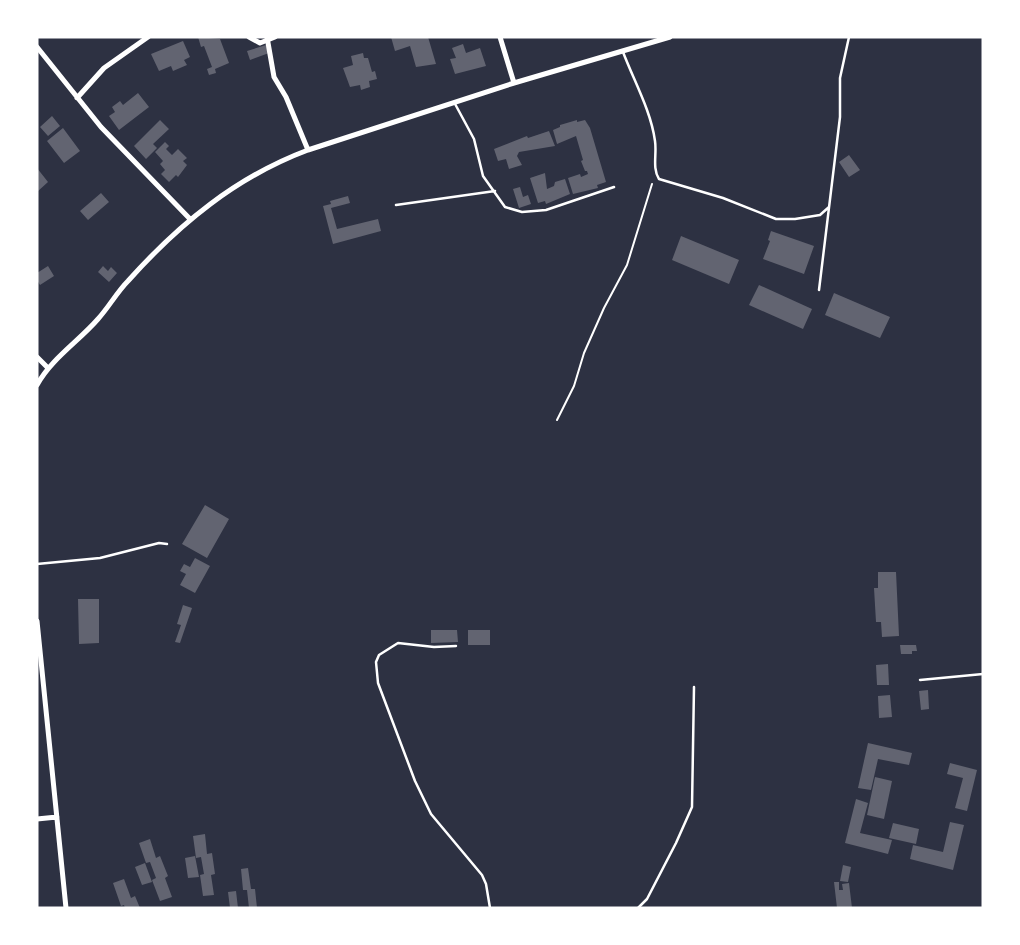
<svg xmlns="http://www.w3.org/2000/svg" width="1020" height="945" font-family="'Titillium Web',sans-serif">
  <rect width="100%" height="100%" fill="#2d3142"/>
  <path fill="#626471" d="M198,37l22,2 9,24 -14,6 1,4 -7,2 -2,-6 5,-2 -8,-21 -3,1z
    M391,37h37l8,27 -20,3 -6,-21 -15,5z
    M183,41l7,16 -6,3 3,5 -14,6 -2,-5 -12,5 -8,-17z
    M463,44l3,9 14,-5 6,18 -31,8 -5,-15 6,-1 -4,-10z
    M266,45l3,8 -19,7 -3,-9z
    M363,53l1,5h4l4,14 3,-1 2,8 -8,2 1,6 -9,3 -1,-5 -10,2 -7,-19 10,-3 -2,-9z
    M138,93l11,14 -30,23 -10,-14 6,-4 -3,-5 8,-6 3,4z
    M52,116l8,10 -12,10 -8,-9z
    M160,120l9,9 -16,15 4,4 -11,11 -12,-13z
    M577,120v2l8,-2 5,8 16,54 -9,3 1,3 -25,6 -5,-16 12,-4 1,3 7,-3 -1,-3h-2l-4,-10 2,-1 -7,-24 -19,8 -4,-14 7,-3v-2z
    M63,128l17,23 -16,12 -17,-22z
    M549,131l6,15 -36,6 -2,4 5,9 -13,4 -3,-10 -8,2 -4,-12 33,-13 1,2z
    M165,142l4,4 -3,3 6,6 6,-6 9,9 -4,3 4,4 -9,12 -2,-2 -7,7 -8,-8 4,-4 -5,-6 3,-3 -8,-9z
    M849,155l11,15 -11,7 -10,-15z
    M37,168l11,14 -11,10z
    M545,173l2,16 7,-3 1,-4 10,-3 5,15 -24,10 -1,-3 -7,2 -8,-25z
    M520,187l3,10 5,-2 3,9 -12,4 -6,-19z
    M101,193l8,9 -21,18 -8,-9z
    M348,196l2,7 -19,5 6,21 41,-10 3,12 -48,13 -10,-38 8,-2 -1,-3z
    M771,231l43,15 -10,28 -41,-15 7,-18 -2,-1z
    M681,236l58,24 -10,24 -57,-24z
    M48,266l6,10 -14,9 -3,-5v-7z
    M103,266l5,5 3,-4 6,6 -8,9 -11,-10z
    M759,285l53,24 -9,20 -54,-24z
    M834,293l56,24 -10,21 -55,-23z
    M205,505l24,14 -22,39 -25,-14z
    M195,558l15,8 -15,27 -15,-8 6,-11 -6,-3 4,-7 6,3z
    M878,572h18l3,64 -17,1 -1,-15h-5l-2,-34h4z
    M78,599h21v44l-20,1z
    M183,605l9,3 -12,35 -5,-1 6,-17 -4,-1z
    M431,630h26l1,12 -27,1z
    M468,630h22v15h-22z
    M900,645h16l1,6h-5v3h-11z
    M888,664l1,21h-12l-1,-20z
    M928,690l1,19 -8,1 -2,-19z
    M890,695l2,22 -13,1 -1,-22z
    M868,743l44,10 -3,12 -31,-6 -7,31 -13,-2z
    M950,763l27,7 -10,41 -12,-3 8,-30 -16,-4z
    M875,777l17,4 -8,38 -17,-4z
    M856,799l12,4 -8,30 32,7 -4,14 -43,-11z
    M950,822l14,3 -11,45 -43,-11 3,-14 30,7z
    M893,823l26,6 -3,15 -27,-6z
    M205,834l2,20 5,-1 3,21 -4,1 3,20 -11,1 -3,-21 4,-1 -3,-17 -5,1 -3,-22z
    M150,839l6,19 4,-2 8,20 -3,2 7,19 -12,4 -8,-21 4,-2 -6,-16 -4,1 -7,-20z
    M195,856l4,21 -11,1 -3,-20z
    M145,863l7,19 -10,3 -7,-18z
    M843,865l8,2 -3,15 -8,-1z
    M248,868l3,21h4l2,19h-8l-2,-18h-4l-2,-21z
    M124,879l7,19 4,-2 5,12h-15l-1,-3 -3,1 -8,-23z
    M834,882h5v8h4l-1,-6 7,-1 3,25h-15z
    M236,891l2,17h-8l-2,-16z"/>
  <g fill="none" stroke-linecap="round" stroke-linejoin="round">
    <path stroke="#fff" stroke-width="2" d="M557,420l17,-34 10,-33 20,-45 23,-43 25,-81"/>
    <path stroke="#fff" stroke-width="2.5" d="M623,52c11,29 28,59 32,89 2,13 -3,27 4,38l64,19 53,21h19l25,-4 9,-8
      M454,102l20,37 9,37 22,31 17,5 24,-2 68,-23
      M396,205l99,-14
      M819,290l21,-173v-39l9,-41
      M37,564l63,-6 59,-15 8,1
      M456,646l-22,1 -36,-4 -19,12 -3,7 2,21 37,98 16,33 51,61 4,9 4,24
      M920,680l63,-6
      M638,908l9,-9 29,-56 16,-36 2,-120"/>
    <path stroke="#fff" stroke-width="5" d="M249,37l11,6 15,-6
      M267,37l7,40 12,20 22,53
      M500,37l14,46
      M37,47l64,80 89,92
      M77,98l27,-30 44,-31
      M37,357l11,11
      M37,385c14,-26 42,-44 61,-66 11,-12 19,-27 30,-38 51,-57 108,-104 180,-131l206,-67 156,-46
      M37,621l29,287
      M37,819l20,-2"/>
  </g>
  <rect width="1020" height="945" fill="none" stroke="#ffffff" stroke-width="77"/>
</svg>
